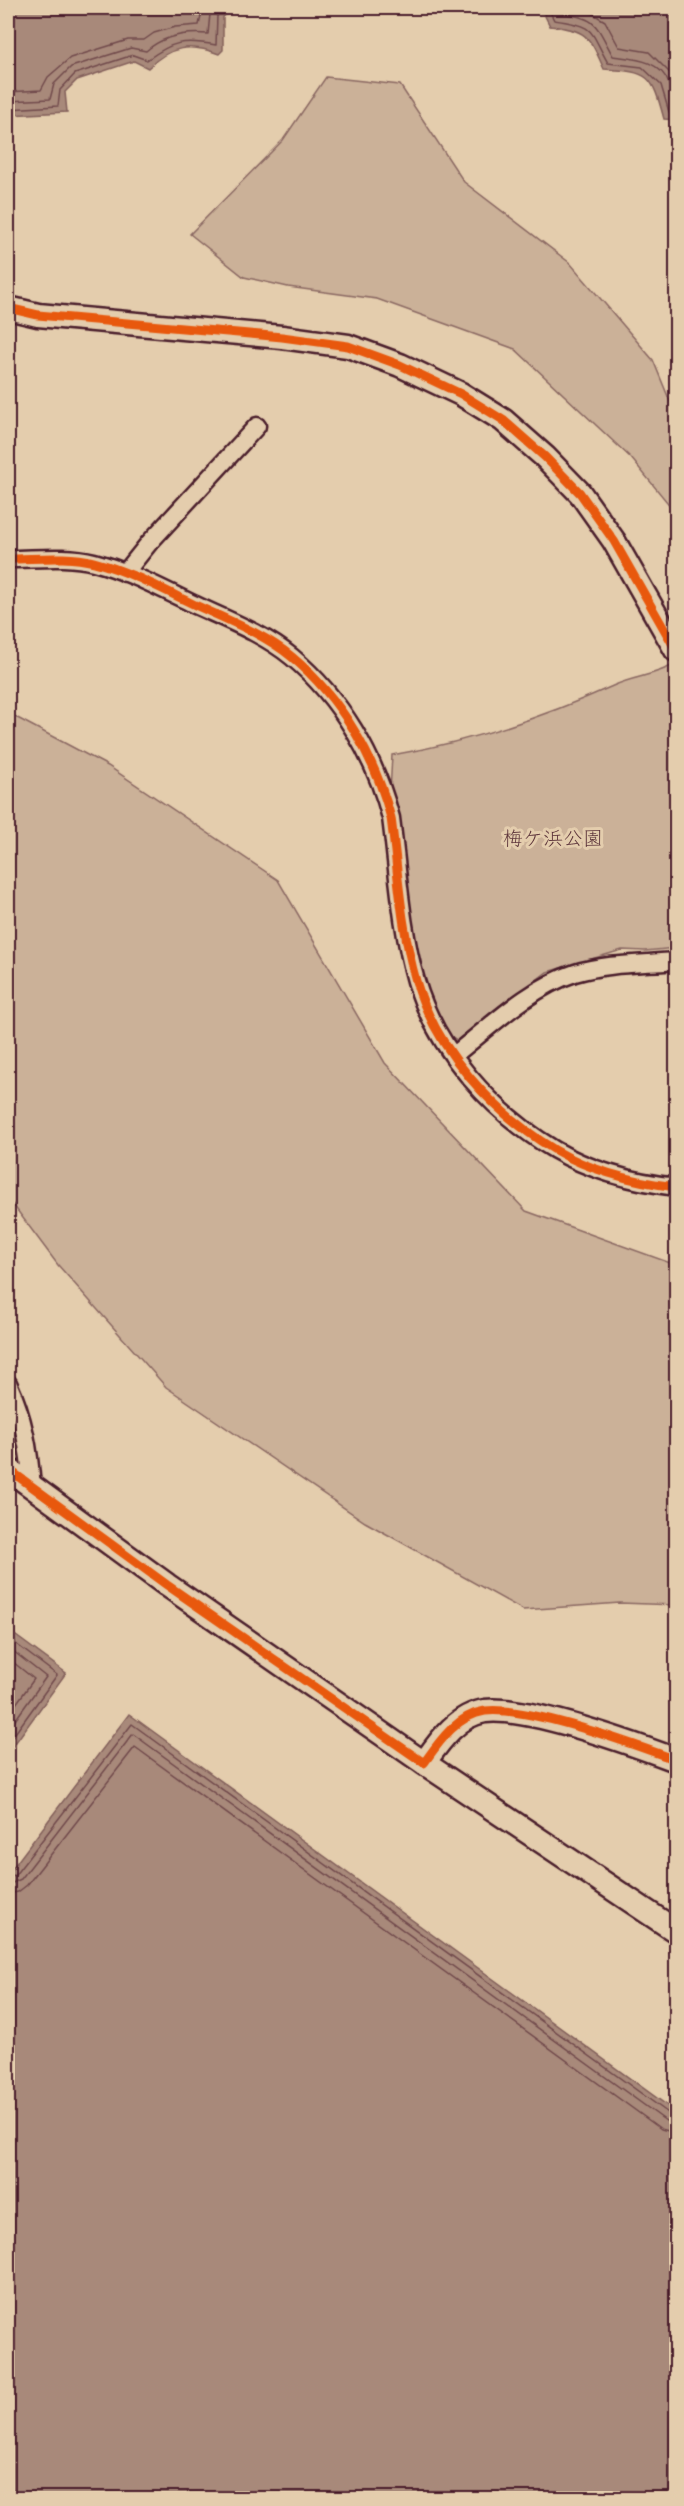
<svg xmlns="http://www.w3.org/2000/svg" width="684" height="2506" font-family="'Gochi Hand','Klee One',sans-serif">
  <rect width="100%" height="100%" fill="#e4cdad"/>
  <filter id="ink" filterUnits="userSpaceOnUse"><feTurbulence type="fractalNoise" baseFrequency=".0167" numOctaves="2"/><feDisplacementMap in="SourceGraphic" scale="12" xChannelSelector="R" yChannelSelector="G"/><feConvolveMatrix kernelMatrix="1 2 1 2 8 2 1 2 1" color-interpolation-filters="sRGB"/></filter>
  <g filter="url(#ink)">
    <path fill="#cbb198" stroke="#8a6862" stroke-width="1.5" d="M326,77l74,8 64,97 106,81 83,97 23,56v97l-45,-55 -116,-109 -138,-50 -89,-12 -44,-10 -54,-43 93,-94z
      M675,664l1,284 -31,3 -23,-1 -75,22 -90,68 -12,-7 -12,-24 -26,-74 -17,-142 2,-38c77,-13 152,-38 223,-70 20,-9 39,-9 60,-21z
      M8,713l100,53 170,114 107,183 141,148 150,54v340l-56,-2 -97,7 -158,-88 -199,-135 -108,-122 -50,-67z
      M8,1423l16,13 -1,30h-15z"/>
    <path fill="#a8897a" stroke="#825f5a" stroke-width="1.5" d="M8,8h226l-11,9v33l-4,4c-29,-11 -49,-8 -71,14l-14,-7 -57,19 -12,12 2,20 -59,3z
      M541,8h135v112l-12,-1c-12,-45 -14,-47 -60,-50 -15,-33 -16,-39 -54,-43z
      M8,1630l58,43 -58,80z
      M129,1714l547,398v386h-668v-624z"/>
    <g fill="none" stroke-linecap="round" stroke-linejoin="round">
      <path stroke="#70494b" stroke-width="1.5" d="M548,8l6,12c43,6 35,10 54,43l34,4 19,18 8,27 7,2
        M556,8l4,5c39,5 36,13 53,43 21,3 47,3 56,28 3,8 3,16 7,22
        M583,8l22,13 14,26 30,5 27,27
        M8,92l33,-2 7,-13 22,-19 58,-18h16l10,-7 21,-6 24,-2 4,-17
        M8,101l42,-2 4,-15 17,-17 60,-19 15,3c17,-15 40,-19 62,-17l2,-20 4,-6
        M8,109l50,-3 2,-16 15,-16 58,-19 14,5c26,-19 37,-21 69,-15l1,-29 8,-8
        M8,1638l49,37 -49,68
        M8,1647l38,30 -38,53
        M8,1658l26,21 -26,36
        M8,1877l7,-2 117,-151 539,391 5,1
        M8,1885l13,-6 112,-145 533,387 10,3
        M8,1894l10,-2 9,-7 108,-138 526,382 15,4"/>
      <g stroke="#4a1f2b" stroke-width="21">
        <path id="street" d="M8,559c28,0 59,-4 86,3 34,9 66,26 97,41 34,16 72,30 101,54 49,41 83,100 99,161 7,53 10,111 25,163 20,69 77,132 139,169 36,21 80,32 121,37
          M125,573l24,-30 108,-117
          M453,1056c37,-29 76,-68 122,-83 32,-10 69,-9 101,-12
          M8,1383c16,35 21,66 24,104"/>
      </g>
      <g stroke="#4a1f2b" stroke-width="27">
        <path id="secondary" d="M8,308l30,7 244,22 66,9 52,19 61,29 42,26 42,37 35,36 34,48 62,109
          M8,1469l159,116 257,178c15,-21 33,-48 61,-52 44,-5 148,33 191,49
          M424,1763l252,168"/>
      </g>
      <use href="#street" stroke="#e4cdad" stroke-width="16"/>
      <use href="#secondary" stroke="#e4cdad" stroke-width="22"/>
      <g stroke="#e4cdad" stroke-width="13">
        <path id="cycleway" d="M8,308l30,7 244,22 66,9 52,19 61,29 42,26 42,37 35,36 34,48 62,109
          M8,559c28,0 59,-4 86,3 34,9 66,26 97,41 34,16 72,30 101,54 49,41 83,100 99,161 7,53 10,111 25,163 20,69 77,132 139,169 36,21 80,32 121,37
          M8,1469l159,116 257,178c15,-21 33,-48 61,-52 44,-5 148,33 191,49"/>
      </g>
      <use href="#cycleway" stroke="#e8590c" stroke-width="9"/>
    </g>
  </g>
  <g text-anchor="middle" dominant-baseline="central" stroke-width="6" stroke-linejoin="round" paint-order="stroke">
    <g font-size="20" fill="#5d353b" stroke="#e4cdad">
      <text x="553" y="841">梅ケ浜公園</text>
    </g>
  </g>
  <rect width="684" height="2506" fill="none" stroke="#e4cdad" stroke-width="30"/>
  <rect x="15" y="15" width="654" height="2476" fill="none" stroke="#4a1f2b" stroke-width="2" filter="url(#ink)"/>
</svg>
